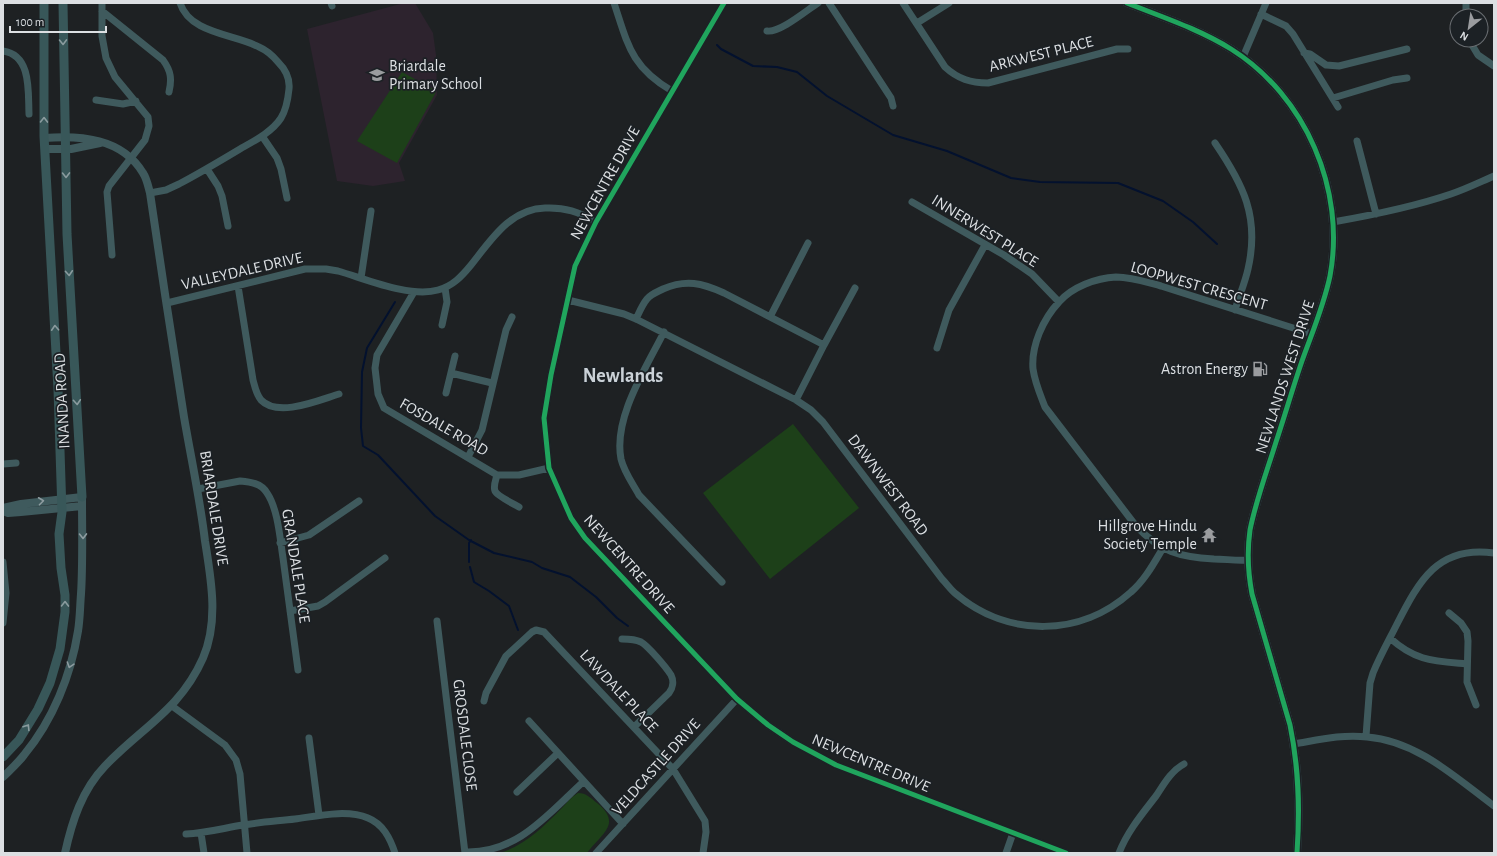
<svg xmlns="http://www.w3.org/2000/svg" width="1497" height="856" font-family="'Alegreya Sans',sans-serif">
  <rect width="100%" height="100%" fill="#1e2123"/>
  <path fill="#2d232e" d="M404,3h11l18,30 3,22 1,40 -38,68 6,18 -32,5 -36,-5 -30,-152z"/>
  <path fill="#1d4019" d="M402,72l33,18 1,2 -39,71 -40,-22z
    M793,424l66,84 -89,71 -67,-86z
    M578,793c8,0 13,5 19,10 26,21 4,31 -10,50h-87c25,-8 42,-25 60,-43 6,-6 11,-13 18,-17z"/>
  <g fill="none" stroke-linecap="round" stroke-linejoin="round">
    <path stroke="#03112e" stroke-width="2" d="M717,45l4,4 32,17 24,1 20,5 30,24 66,39 54,16 64,27 29,4 78,1 45,18 30,21 24,22
      M395,302l-28,46 -5,24 -1,56 2,18 15,9 57,61 34,24 25,13 38,9 10,6 28,9 26,20 21,21 11,8
      M469,562v-19l2,-3
      M470,567l4,15 15,9 20,15 9,24"/>
    <path stroke="#3f5a5d" stroke-width="7" d="M102,3v33l4,22 9,19 33,40 1,9 -4,14 -36,46 -2,6 5,63
      M331,3l1,3
      M614,3c14,42 17,64 58,88
      M724,3l-128,219 -21,44 -24,109 -7,43 5,50 22,50 14,20 152,161 31,26 25,17 43,23 230,88
      M829,3l62,95 2,8
      M903,3l42,64c13,12 26,16 43,16l129,-34h11
      M1466,3v13
      M102,11l61,49c8,11 9,19 6,32
      M1261,14l25,12 7,8 45,73
      M917,23l32,-20
      M767,31c13,2 40,-21 51,-28
      M1469,40l9,15 16,11
      M3,51c29,4 25,42 26,63
      M1304,53l6,1 16,11 13,1 68,-17
      M1243,57l23,-54
      M1333,98l60,-18 14,-2
      M96,100l27,4 13,-3
      M262,136l15,22 4,11 6,29
      M1357,141l19,73
      M1215,143c28,41 45,74 33,126 -3,14 -9,27 -13,41
      M207,169l11,17 4,10 6,30
      M150,193l16,-3 13,-6c21,-11 41,-23 61,-35 14,-8 32,-17 41,-31 5,-8 7,-19 8,-29 1,-10 -4,-20 -11,-27 -5,-6 -12,-12 -19,-15 -24,-13 -69,-13 -79,-44
      M912,202l92,53 28,19 27,28
      M1333,222c40,-7 80,-15 118,-28 15,-5 29,-12 43,-18
      M361,278l10,-67
      M238,286l15,94c2,7 3,14 8,20 17,18 58,0 78,-6
      M414,292l-37,63 -2,13 3,26 6,14 113,67h22l30,-7
      M568,300l56,14 12,5 160,81 15,10 12,12 119,157c5,5 9,11 14,15 52,44 125,43 175,-2 14,-12 23,-29 32,-44
      M167,303l138,-34h21l12,2c28,8 72,27 100,19 15,-4 24,-14 33,-25 20,-25 39,-56 74,-57 20,-1 34,4 51,14
      M770,317l38,-74
      M636,319c3,-6 6,-14 11,-20 4,-5 10,-7 16,-10 23,-10 39,-6 61,4l100,52
      M442,325l5,-23 -2,-14
      M664,332c-18,36 -51,86 -43,127 3,13 12,25 18,36l83,87
      M937,348l12,-38 36,-65
      M451,373l41,10
      M446,393l9,-37
      M796,400l28,-55 31,-57
      M468,457l14,-27 24,-100 6,-13
      M3,464l13,-1
      M497,475c-1,4 -4,11 -2,16 2,5 19,13 24,16
      M198,489l42,-8c10,1 21,2 27,12 11,16 13,46 16,65 5,37 10,75 15,112
      M280,543l29,-8 50,-34
      M1248,560c-11,1 -23,-1 -34,-1 -35,-2 -53,-7 -78,-33l-91,-119c-5,-13 -10,-24 -12,-38 -2,-23 10,-50 26,-67 13,-15 37,-24 57,-25 16,0 30,5 45,9l151,48
      M3,562l3,31 -3,30
      M290,611l28,-5 7,-4 60,-44
      M1449,613l12,10 6,9 1,9 -1,41 9,23
      M437,621l28,232
      M1390,638c25,23 44,23 76,26
      M622,639c6,0 13,0 19,3 7,4 25,25 30,33 3,6 2,13 -2,18l-35,34
      M484,701l2,-8 20,-37 26,-24 4,-2 8,2 129,137 32,52 1,11 -3,21
      M172,706l53,39 11,15 4,14 7,79
      M529,721l94,103
      M1366,736l4,-53 3,-10c7,-17 16,-33 24,-49 22,-43 41,-79 97,-71
      M309,738l10,77
      M1294,744c24,-4 48,-10 73,-7 50,4 88,40 127,69
      M517,792l41,-39
      M201,833l3,20
      M186,834c20,-1 38,-6 57,-9 18,-3 35,-4 52,-6 22,-3 52,-10 73,-1 15,6 22,20 27,35
      M465,852c52,2 83,-38 118,-70
      M596,853l141,-154
      M1006,853l7,-20
      M1119,853c8,-21 23,-39 37,-57 8,-12 15,-25 28,-32"/>
    <path stroke="#3f5a5d" stroke-width="8" d="M1127,3c35,14 72,26 104,46 75,47 115,141 99,227 -6,29 -18,57 -28,85 -9,26 -17,54 -26,81 -9,29 -20,58 -26,88 -3,21 -2,43 2,64l38,131c9,44 10,83 7,128
      M44,138c36,-3 78,0 99,35 4,6 5,13 7,20 11,75 22,149 34,224 7,41 16,82 21,124 6,38 14,80 -2,117 -23,52 -61,69 -98,108 -23,24 -33,55 -40,87
      M45,149h26l29,-6
      M3,508l18,-4 61,-7c0,32 1,65 -1,97 -1,12 -1,25 -3,37 -7,44 -25,89 -54,124 -6,8 -14,15 -21,22
      M3,511l5,2 13,-1 61,-6"/>
    <path stroke="#385759" stroke-width="9" d="M63,3l4,231 15,263
      M3,757l16,-17 19,-31 12,-26 10,-34 5,-37v-17l-4,-27 -2,-34 3,-22 -4,-123 -14,-253v-133"/>
    <g stroke="#1c2125" stroke-width="8">
      <path id="cycleway" d="M724,3l-128,219 -21,44 -24,109 -7,43 5,50 22,50 14,20 152,161 31,26 25,17 43,23 230,88
        M1127,3c35,14 72,26 104,46 75,47 115,141 99,227 -6,29 -18,57 -28,85 -9,26 -17,54 -26,81 -9,29 -20,58 -26,88 -3,21 -2,43 2,64l38,131c9,44 10,83 7,128"/>
    </g>
    <use href="#cycleway" stroke="#20a55d" stroke-width="5"/>
  </g>
  <defs><path id="oneway-chevron" d="M-2-3.5L2.5 0L-2 3.5" fill="none" stroke-width="1.6" stroke-linecap="round" stroke-linejoin="round"/></defs>
  <g stroke="#8a9b9e">
    <use href="#oneway-chevron" transform="translate(63 42) rotate(89)"/>
    <use href="#oneway-chevron" transform="translate(44 120) rotate(-89)"/>
    <use href="#oneway-chevron" transform="translate(66 175) rotate(89)"/>
    <use href="#oneway-chevron" transform="translate(69 273) rotate(86)"/>
    <use href="#oneway-chevron" transform="translate(55 328) rotate(-93)"/>
    <use href="#oneway-chevron" transform="translate(77 402) rotate(86)"/>
    <use href="#oneway-chevron" transform="translate(65 604) rotate(-89)"/>
    <use href="#oneway-chevron" transform="translate(27 727) rotate(-58)"/>
  </g>
  <g stroke="#8e9ca0">
    <use href="#oneway-chevron" transform="translate(41 501) rotate(-7)"/>
    <use href="#oneway-chevron" transform="translate(83 536) rotate(89)"/>
    <use href="#oneway-chevron" transform="translate(70 665) rotate(108)"/>
  </g>
  <defs>
    <g id="school-bare" transform="scale(1.2)"><path d="M0-5L7-2L0 1L-7-2ZM-4 1L0 2.5L4 1V4Q0 6-4 4Z" fill="#9a9c9f" stroke="#1c2125" stroke-width="2.5" paint-order="stroke"/></g>
    <g id="fuel-bare" transform="scale(1.2)"><path d="M-5.5-6h7V0h2V4h1.3V-2.5L3-4.5l.8-.8L6-3V5H2.5V1h-1V6h-7ZM-4.2-4.7v3.2H.2V-4.7Z" fill="#9a9c9f" stroke="#1c2125" stroke-width="2.5" paint-order="stroke"/></g>
    <g id="temple-bare" transform="scale(1.2)"><path d="M0-6L5-2H3V0L6.5 2.5H4V6H1.5V3h-3V6H-4V2.5H-6.5L-3 0V-2H-5Z" fill="#9a9c9f" stroke="#1c2125" stroke-width="2.5" paint-order="stroke"/></g>
  </defs>
  <g fill-rule="evenodd">
    <use href="#school-bare" x="377" y="75"/>
    <use href="#fuel-bare" x="1260" y="369"/>
    <use href="#temple-bare" x="1209" y="535"/>
  </g>
  <g text-anchor="middle" dominant-baseline="central" stroke-width="3.5" stroke-linejoin="round" paint-order="stroke">
    <g font-size="16" fill="#dcdfe2" stroke="#1c2125">
      <text transform="translate(1041 54) rotate(-14)">ARKWEST PLACE</text>
      <text transform="translate(605 183) rotate(-61)">NEWCENTRE DRIVE</text>
      <text transform="translate(985 231) rotate(32)">INNERWEST PLACE</text>
      <text transform="translate(242 271) rotate(-13)">VALLEYDALE DRIVE</text>
      <text transform="translate(1199 286) rotate(16)">LOOPWEST CRESCENT</text>
      <text transform="translate(1285 377) rotate(-72)">NEWLANDS WEST DRIVE</text>
      <text transform="translate(62 401) rotate(-93)">INANDA ROAD</text>
      <text transform="translate(444 427) rotate(30)">FOSDALE ROAD</text>
      <text transform="translate(888 485) rotate(53)">DAWNWEST ROAD</text>
      <text transform="translate(214 508) rotate(81)">BRIARDALE DRIVE</text>
      <text transform="translate(629 564) rotate(48)">NEWCENTRE DRIVE</text>
      <text transform="translate(296 566) rotate(81)">GRANDALE PLACE</text>
      <text transform="translate(619 691) rotate(47)">LAWDALE PLACE</text>
      <text transform="translate(465 735) rotate(83)">GROSDALE CLOSE</text>
      <text transform="translate(871 763) rotate(23)">NEWCENTRE DRIVE</text>
      <text transform="translate(656 767) rotate(-48)">VELDCASTLE DRIVE</text>
    </g>
    <g font-size="16" fill="#dcdfe2" stroke="#1c2125" text-anchor="end">
      <text x="389" y="66" text-anchor="start">Briardale<tspan x="389" dy="18">Primary School</tspan></text>
      <text x="1248" y="369">Astron Energy</text>
      <text x="1197" y="526">Hillgrove Hindu<tspan x="1197" dy="18">Society Temple</tspan></text>
    </g>
    <g font-size="20" font-weight="bold" fill="#cad1d7" stroke="#1c2125">
      <text x="623" y="376">Newlands</text>
    </g>
  </g>
  <rect width="1497" height="856" fill="none" stroke="#dcdfe2" stroke-width="8"/>
  <g transform="translate(1469 28) rotate(210)"><circle r="19" fill="#1c2125" stroke="#696d71"/>
  <path d="M0-3L7 15L0 10L-7 15Z" fill="#9a9c9f"/>
  <text y="-6" font-size="11" font-weight="bold" text-anchor="middle" fill="#dcdfe2">N</text>
  </g>
  <path d="M10 26v6h96v-6" fill="none" stroke="#dcdfe2" stroke-width="2"/>
  <text x="16" y="26" font-size="12" fill="#dcdfe2" stroke="#1c2125" stroke-width="3" paint-order="stroke">100 m</text>
</svg>
